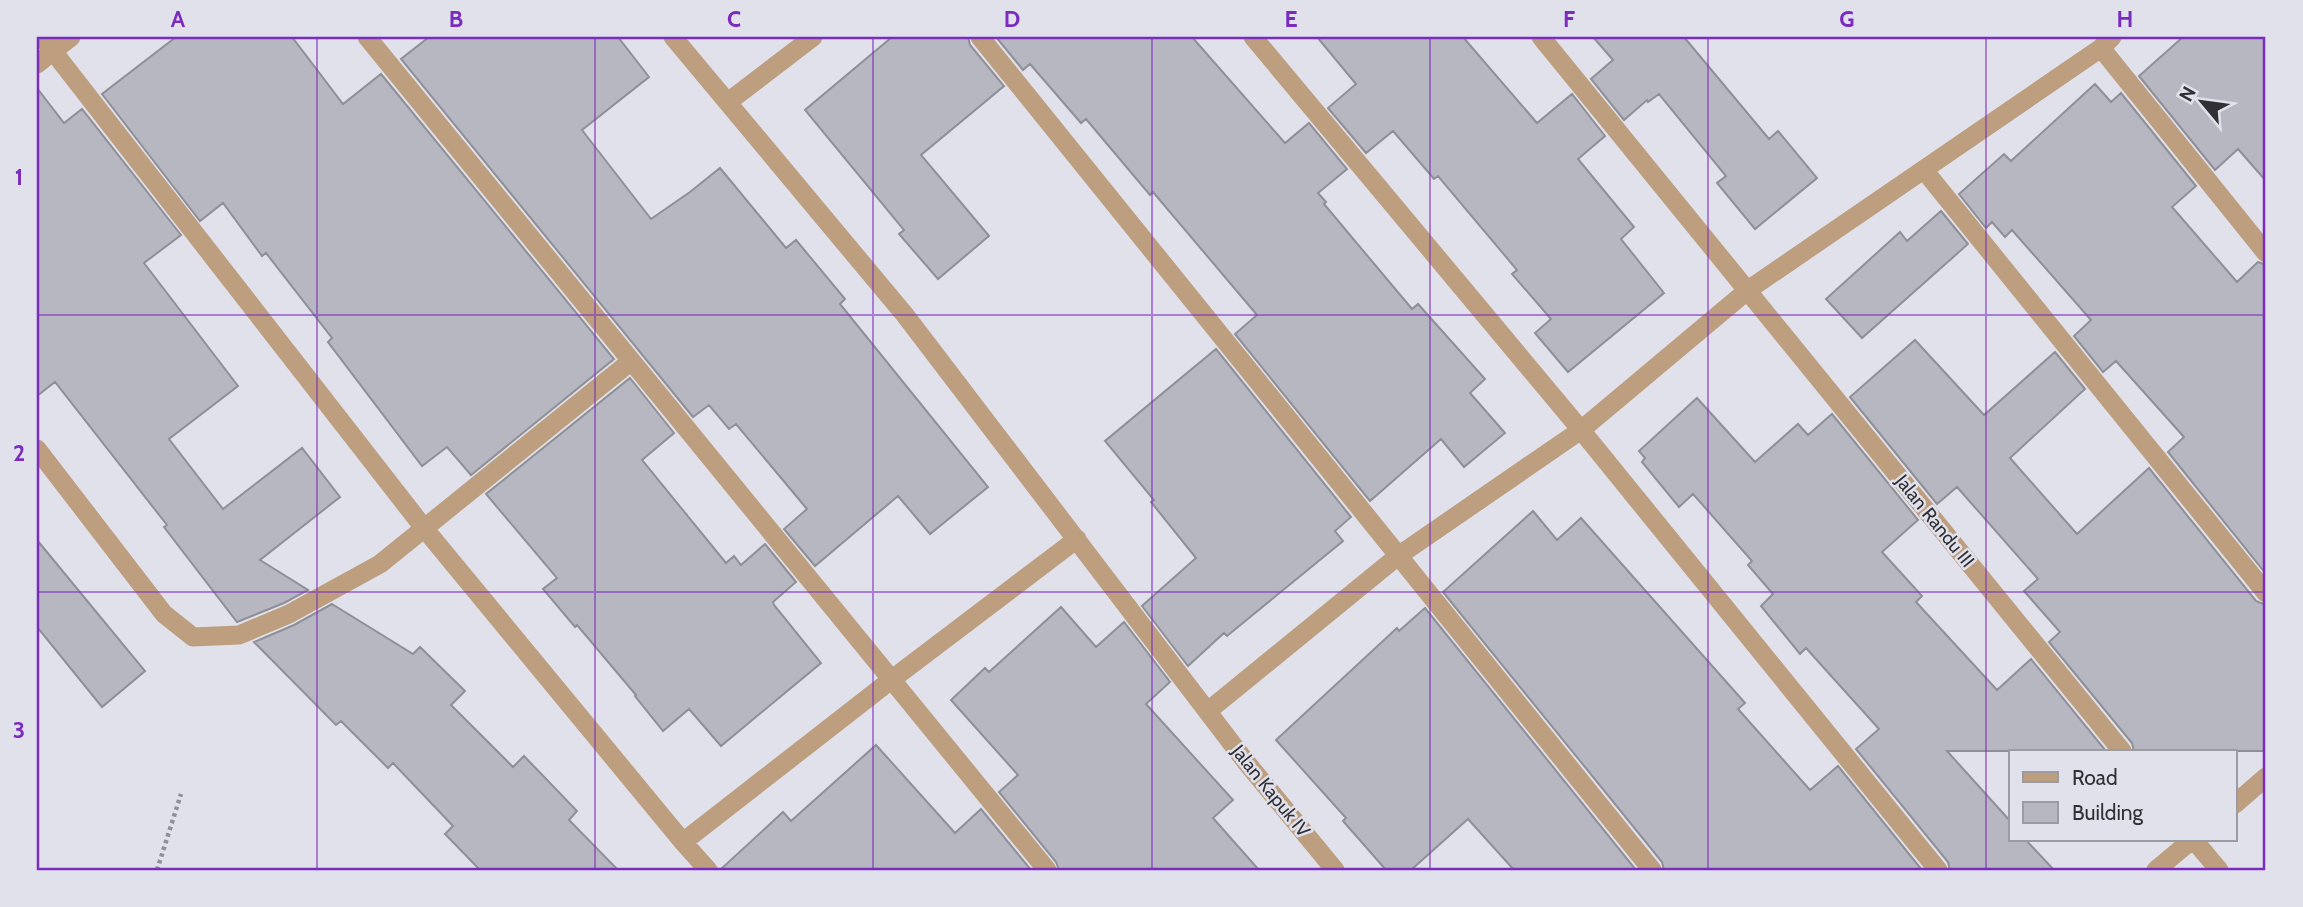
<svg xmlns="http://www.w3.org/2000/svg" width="2303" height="907" font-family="Cabin,sans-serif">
  <rect width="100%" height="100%" fill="#e1e1ec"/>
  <path fill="#b7b7c1" stroke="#8f8f98" stroke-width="2" d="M176,37h116l51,67 38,-30 233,285 -143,116 -24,-28 -25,19 -94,-124 4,-4 -66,-85 -4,3 -39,-53 -23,18 -98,-127z
    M429,37h189l31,40 -67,53 69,89 39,-27 30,-24 66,80 10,-8 49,59 -5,5 148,183 -58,47 -32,-38 -83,70 -31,-37 23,-20 -71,-85 -7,5 -20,-24 -16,12 -292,-358z
    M892,37h76l2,8 34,41 -83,69 68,81 -51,43 -39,-45 5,-4 -99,-120z
    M996,37h196l93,106 24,-20 38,46 -29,24 8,9 -2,2 88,105 6,-5 67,75 -15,14 35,40 -41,34 -23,-28 -71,62 -135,-167 22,-19 -104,-123 -3,3 -64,-76 -5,4 -51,-59 -7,6z
    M1317,37h146l74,86 35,-29 33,42 -27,23 56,68 -13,12 43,54 -96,79 -33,-39 16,-14 -39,-45 5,-4 -79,-94 -4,3 -41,-48 -27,22 -38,-45 28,-24z
    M1593,37h91l85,102 9,-8 39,47 -62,51 -38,-46 9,-7 -67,-82 -11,8 -1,-2 -23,20 -33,-41 22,-19z
    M2183,37h83v144l-28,-32 -23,21 -76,-94z
    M2095,84l16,18 10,-9 75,93 -24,21 65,75 21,-20 8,3v309l-98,-122 16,-15 -68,-76 -13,11 -29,-36 17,-16 -79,-90 -7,7 -13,-15 -6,6 -27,-34 45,-40 7,7z
    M37,88l27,35 18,-14 99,126 -37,28 94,123 -69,53 54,70 79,-61 38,49 -80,63 48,30 -24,13 -47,19 -73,-95 3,-2 -112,-143 -18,14z
    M1941,211l27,33 -106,94 -36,-39 74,-67 7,9z
    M1915,340l69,75 71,-63 30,37 -75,69 67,76 72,-66 107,133 10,4v146h-132l-2,-8 -83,-101 11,-10 -36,-41 14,-12 -81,-92 -20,17 -87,-107z
    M1216,349l135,168 -16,14 8,10 -116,95 -3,-3 -36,33 -46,-60 54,-48 -45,-56 3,-2 -49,-59z
    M630,378l44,55 -32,27 84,103 8,-7 7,9 24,-21 31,38 -23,20 1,3 47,58 -100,83 -32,-37 -26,22 -28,-35 1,-1 -59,-70 -2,2 -32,-38 14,-11 -71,-84z
    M1697,398l58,64 43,-38 10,11 24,-21 86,106 -36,32 40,44 -6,6 81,88 34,-31 75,92h-159l64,71v17h14l29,31h-104l-2,-8 -92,-113 23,-20 -73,-81 -6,6 -39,-48 12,-12 -25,-29 4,-4 -59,-67 -14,13 -37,-45 3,-4 -6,-7z
    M1533,511l24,29 24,-22 164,185 -7,6 72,81 28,-24 84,104h-258l-2,-8 -219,-270z
    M37,540l108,131 -43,36 -65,-80z
    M332,604l81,50 7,-7 45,44 -14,14 62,62 11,-11 53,55 -8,9 49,50h-138l-35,-36 8,-8 -60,-63 -5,5 -47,-47 -5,4 -82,-83 40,-17z
    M1061,607l35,40 28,-25 46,60 -24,22 87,96 -20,18 46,52h-200l-3,-8 -57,-70 19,-17 -67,-75 34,-32 4,4z
    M1425,608l211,262h-122l-46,-51 -57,51h-25l-43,-49 3,-3 -70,-78 121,-112 2,3z
    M876,745l79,88 26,-24 50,61h-311l63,-58 8,9z"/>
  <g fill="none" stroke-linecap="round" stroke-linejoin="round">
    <path stroke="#909097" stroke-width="4.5" stroke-dasharray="3.5 3.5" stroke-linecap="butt" d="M157,870l24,-76"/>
    <path stroke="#bd9e7f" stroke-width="19" d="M42,37l382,491 259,314 25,28
      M367,37l680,833
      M673,37l232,278 341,447 89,108
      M980,37l672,833
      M1253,37l328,393 357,440
      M1541,37l581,714
      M2101,48l165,205
      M37,64l34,-27
      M728,102l85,-65
      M1924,170l342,423
      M37,449l127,165 29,23 46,-2 50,-21 91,-50 250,-202
      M1208,711l190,-155 183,-126 167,-140 353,-242 11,-11
      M2235,804l31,-27
      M2193,839l26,31
      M683,842l208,-162 186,-141
      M2156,870l37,-31"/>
  </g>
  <path fill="none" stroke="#7b2cbf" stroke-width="2" stroke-opacity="0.55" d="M317,37v833M595,37v833M873,37v833M1152,37v833M1430,37v833M1708,37v833M1986,37v833M37,315h2229M37,592h2229"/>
  <g text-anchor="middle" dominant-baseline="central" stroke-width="5" stroke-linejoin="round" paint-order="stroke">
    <g font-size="19" fill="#313135" stroke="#e1e1ec">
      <text transform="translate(1935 521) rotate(51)">Jalan Randu III</text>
      <text transform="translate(1271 791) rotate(51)">Jalan Kapuk IV</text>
    </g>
  </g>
  <rect width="2303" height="907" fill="none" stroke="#e1e1ec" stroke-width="77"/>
  <rect x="2009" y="750" width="228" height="91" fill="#e1e1ec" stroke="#9b9ba3" stroke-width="2"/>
  <rect x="2023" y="772" width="35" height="10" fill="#bd9e7f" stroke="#9b9ba3" stroke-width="2"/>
  <text x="2072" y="785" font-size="21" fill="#313135">Road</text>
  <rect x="2023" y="802" width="35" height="21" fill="#b7b7c1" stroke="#9b9ba3" stroke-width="2"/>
  <text x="2072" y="820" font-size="21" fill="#313135">Building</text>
  <g transform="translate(2202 102) rotate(299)" stroke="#e1e1ec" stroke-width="5" paint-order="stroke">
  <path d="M0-5L12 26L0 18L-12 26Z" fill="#313135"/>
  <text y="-10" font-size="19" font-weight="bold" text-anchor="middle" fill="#313135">N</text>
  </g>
  <rect x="38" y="38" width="2226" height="831" fill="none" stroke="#7b2cbf" stroke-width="2.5"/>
  <g font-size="23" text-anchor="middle" font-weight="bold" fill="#7b2cbf">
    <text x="178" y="27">A</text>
    <text x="456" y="27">B</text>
    <text x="734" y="27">C</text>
    <text x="1012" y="27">D</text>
    <text x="1291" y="27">E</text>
    <text x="1569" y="27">F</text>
    <text x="1847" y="27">G</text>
    <text x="2125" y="27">H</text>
    <text x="19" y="185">1</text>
    <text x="19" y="461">2</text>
    <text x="19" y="738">3</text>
  </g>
</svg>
